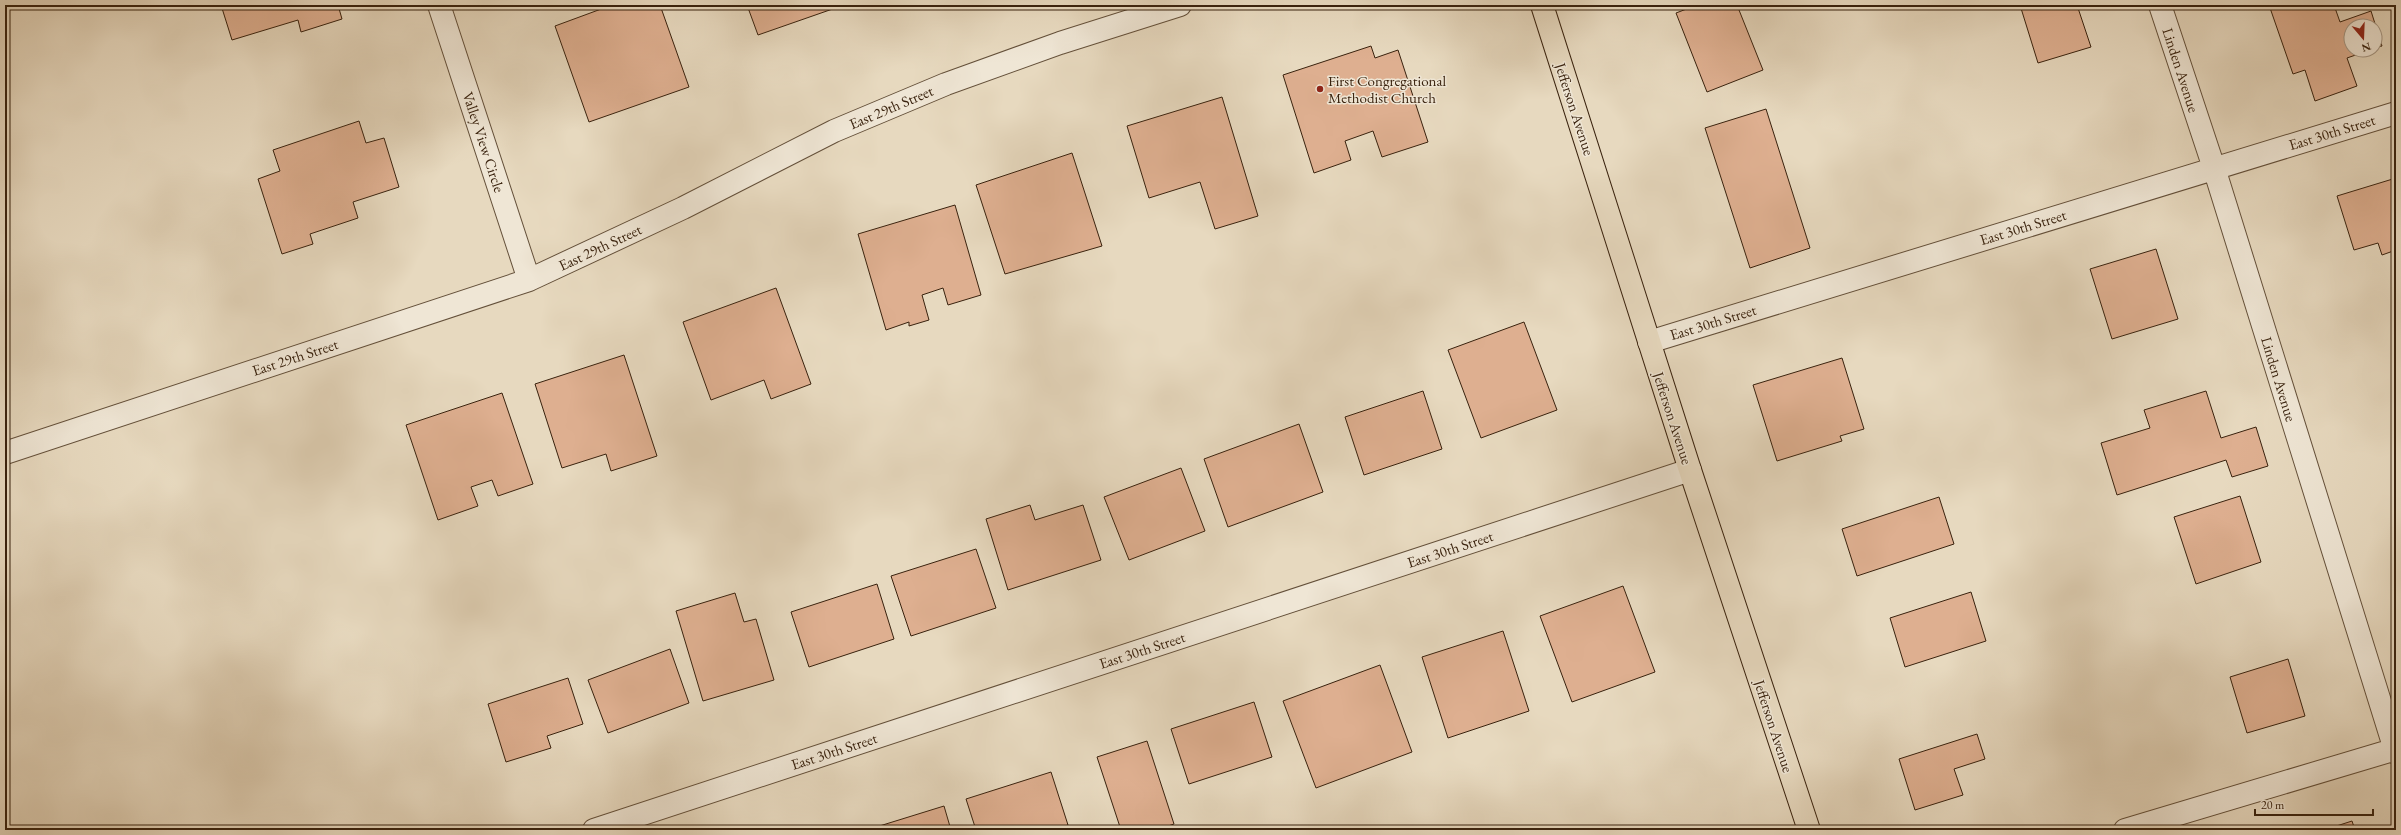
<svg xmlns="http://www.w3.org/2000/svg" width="2401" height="835" font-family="'EB Garamond',serif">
  <rect width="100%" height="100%" fill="#e7d9bf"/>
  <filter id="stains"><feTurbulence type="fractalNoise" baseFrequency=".005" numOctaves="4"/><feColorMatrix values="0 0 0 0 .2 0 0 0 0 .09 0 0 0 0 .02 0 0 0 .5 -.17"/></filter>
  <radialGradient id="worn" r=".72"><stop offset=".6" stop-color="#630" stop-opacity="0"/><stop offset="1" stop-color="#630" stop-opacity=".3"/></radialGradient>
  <path fill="#deaf90" stroke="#39220e" d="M221,5h117l4,14 -41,13 -3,-12 -66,20z
    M612,5h48l29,82 -100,35 -34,-96z
    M747,5h97l-86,30z
    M1697,5h40l26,65 -56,22 -31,-79z
    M2020,5h57l14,42 -53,16z
    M2269,5h65l6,17 31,-11 11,35 -7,2v-22h-24v24h19l-23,8 10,28 -42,15 -10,-31 -12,4z
    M1371,46l4,12 23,-8 30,92 -46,15 -9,-26 -28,10 6,19 -37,13 -31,-98z
    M1222,97l36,119 -43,13 -15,-47 -51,16 -22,-72z
    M1766,109l44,139 -60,20 -45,-140z
    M359,121l7,22 18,-5 15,49 -46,15 5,16 -48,16 3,10 -31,10 -24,-75 22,-8 -7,-21z
    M1072,153l30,93 -97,28 -29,-89z
    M2396,178v72l-14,5 -4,-12 -24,7 -17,-54z
    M955,205l26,90 -33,10 -5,-17 -21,7 7,25 -20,6v-4l-23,8 -28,-96z
    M2156,249l22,70 -66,20 -22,-70z
    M776,288l35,96 -40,15 -7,-19 -53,20 -28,-78z
    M1524,322l33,88 -76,28 -33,-88z
    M624,355l33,101 -46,15 -5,-17 -44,14 -27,-84z
    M1842,358l22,71 -24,7 2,5 -65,20 -24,-76z
    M1423,391l19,58 -78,26 -19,-58z
    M2206,391l15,47 35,-11 12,39 -36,11 -6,-17 -109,35 -16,-52 49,-15 -6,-18z
    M502,393l31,91 -35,12 -6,-16 -21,7 7,19 -40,14 -32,-95z
    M1299,424l24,68 -95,35 -24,-68z
    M1181,468l24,63 -76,29 -25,-63z
    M2240,496l21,66 -65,22 -22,-67z
    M1939,497l15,47 -97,32 -15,-47z
    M1030,505l5,15 48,-15 18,55 -93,30 -22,-71z
    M976,549l20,59 -85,28 -20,-60z
    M877,584l17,55 -85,28 -18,-55z
    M1623,586l32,86 -83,30 -32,-86z
    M1971,592l15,49 -81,26 -15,-49z
    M735,593l9,29 12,-3 18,61 -71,21 -27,-90z
    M1503,631l26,80 -81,27 -26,-81z
    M670,649l19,54 -81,30 -20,-53z
    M2288,659l17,57 -58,17 -17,-56z
    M1380,665l32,87 -96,36 -33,-87z
    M568,678l15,46 -36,12 4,12 -45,14 -18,-58z
    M1254,702l18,55 -83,27 -18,-55z
    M1977,734l8,25 -31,10 9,26 -48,15 -16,-51z
    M1147,741l27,83 -18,6h-35l-24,-73z
    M1051,772l17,53 -17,5h-75l-10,-31z
    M944,806l7,24h-78v-2z
    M2352,821l3,9h-31z"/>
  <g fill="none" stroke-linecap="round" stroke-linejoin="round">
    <g stroke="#64503a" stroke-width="24">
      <path id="minor" d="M439,5l90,275
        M2160,5l54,163 182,585
        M1649,342l747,-229
        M5,453l524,-173 154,-72 151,-77 112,-47 114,-41 120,-38
        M594,830l1096,-360
        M2125,830l271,-81"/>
    </g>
    <g stroke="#39220e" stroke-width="24">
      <path id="major" d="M1542,5l148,465 119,360"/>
    </g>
    <use href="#minor" stroke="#efe6d5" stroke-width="22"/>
    <use href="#major" stroke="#e7d9bf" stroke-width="22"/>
  </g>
  <circle fill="#8f2418" stroke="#efe6d5" stroke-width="1.5" cx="1320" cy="89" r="4"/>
  <g text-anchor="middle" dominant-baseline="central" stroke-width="3" stroke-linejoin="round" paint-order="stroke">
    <g font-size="15" fill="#39220e" stroke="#efe6d5">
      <text transform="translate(2181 70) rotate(72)">Linden Avenue</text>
      <text transform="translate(891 107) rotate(-23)">East 29th Street</text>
      <text transform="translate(1575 109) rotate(72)">Jefferson Avenue</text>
      <text transform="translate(2332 132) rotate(-17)">East 30th Street</text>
      <text transform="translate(484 142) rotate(72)">Valley View Circle</text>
      <text transform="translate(2023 227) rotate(-17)">East 30th Street</text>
      <text transform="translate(600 247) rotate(-25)">East 29th Street</text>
      <text transform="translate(1713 322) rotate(-17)">East 30th Street</text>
      <text transform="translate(295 357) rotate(-18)">East 29th Street</text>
      <text transform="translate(2279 379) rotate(73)">Linden Avenue</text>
      <text transform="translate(1673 418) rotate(72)">Jefferson Avenue</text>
      <text transform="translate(1450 549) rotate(-18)">East 30th Street</text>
      <text transform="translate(1142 650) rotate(-18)">East 30th Street</text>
      <text transform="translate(1774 726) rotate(72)">Jefferson Avenue</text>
      <text transform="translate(834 751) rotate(-18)">East 30th Street</text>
    </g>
    <g font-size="15" fill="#39220e" stroke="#efe6d5" text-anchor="start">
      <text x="1328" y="80">First Congregational<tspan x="1328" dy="17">Methodist Church</tspan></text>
    </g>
  </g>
  <rect width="2401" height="835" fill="none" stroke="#e7d9bf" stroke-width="20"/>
  <rect x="6" y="6" width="2389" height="823" fill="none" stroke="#39220e" stroke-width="2"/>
  <rect x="10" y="10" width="2381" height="815" fill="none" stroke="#39220e"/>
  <g transform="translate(2363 38) rotate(161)"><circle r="19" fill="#efe6d5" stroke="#a69885"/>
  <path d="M0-3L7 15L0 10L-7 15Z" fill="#8f2418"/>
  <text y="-6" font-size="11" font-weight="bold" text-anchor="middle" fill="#39220e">N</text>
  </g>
  <path d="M2255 809v6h118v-6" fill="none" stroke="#39220e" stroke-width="2"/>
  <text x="2261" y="809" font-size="12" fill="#39220e" stroke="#efe6d5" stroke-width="3" paint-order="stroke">20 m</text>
  <rect width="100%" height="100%" filter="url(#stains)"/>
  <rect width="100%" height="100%" fill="url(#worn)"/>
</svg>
